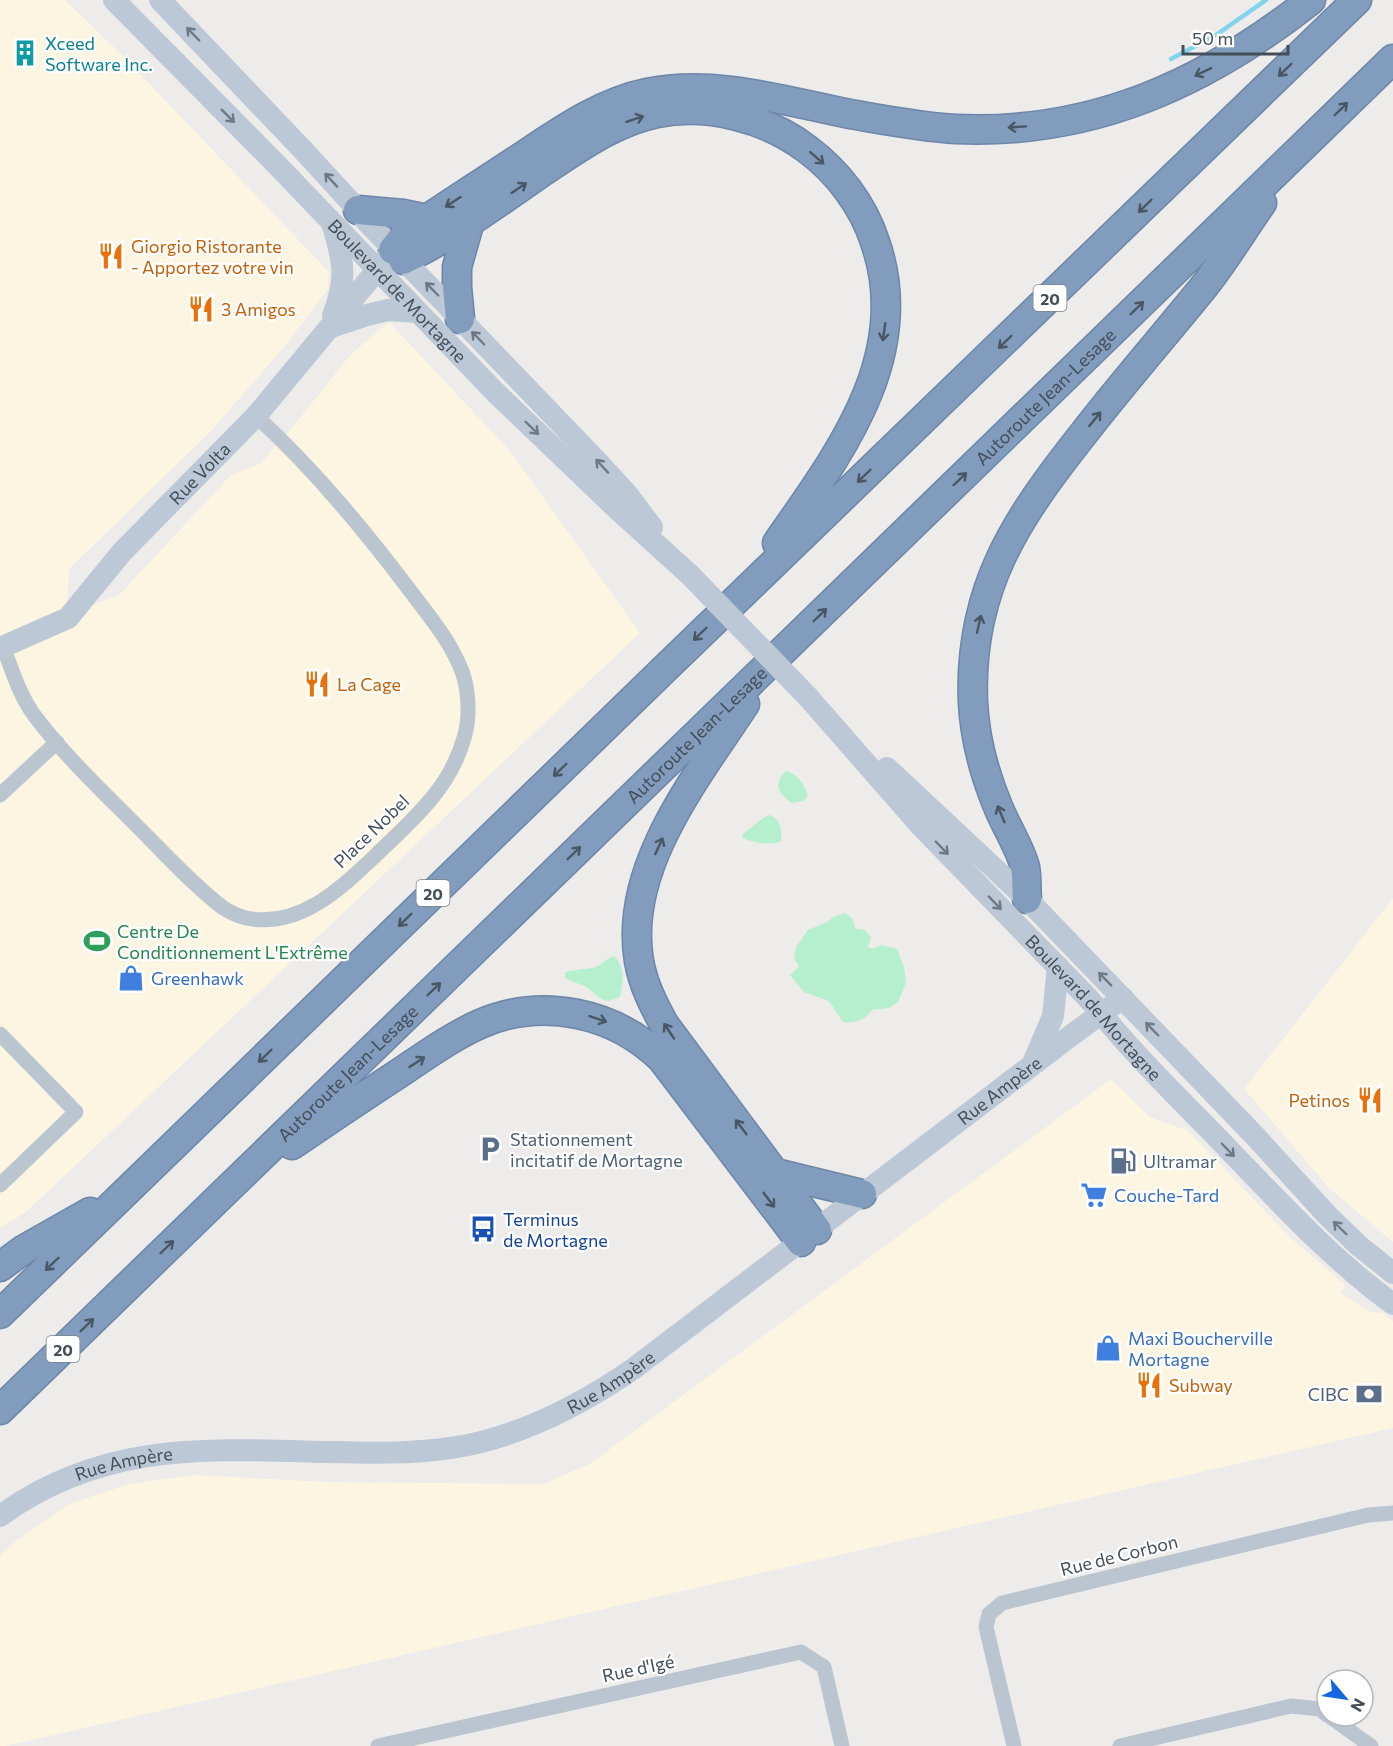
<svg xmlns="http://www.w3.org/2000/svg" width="1393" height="1746" font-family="Commissioner,sans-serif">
  <rect width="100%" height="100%" fill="#eeebeb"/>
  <path fill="#fcf5e2" d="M0,0h65l55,53 209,219 -1,17 -44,58 -73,84 -142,138 -2,45 52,-19 113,-121 28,-10 35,-40 56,-70 38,-32 121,129 130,182 -614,579 -26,16z
    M1393,898v344l-64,-54 -85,-99z
    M1111,1079l39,38 38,14 104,108 53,46 -4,8 28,19 14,1 10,8v107l-1387,318h-6v-190l16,-15 53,-37 60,-20 66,-9 132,7 217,2 47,-21z"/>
  <path fill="#b6efce" d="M786,771c13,3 17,13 22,24l-4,6 -12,2c-14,-9 -19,-20 -6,-32z
    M770,815c11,5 12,14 11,26 -10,5 -30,2 -39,-4l1,-3 20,-16z
    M846,913l6,6 4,10 9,1 6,8 -3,9 4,2 10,-4 15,4 7,18 2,16 -8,19 -9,6 -17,2c-7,10 -17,14 -29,12l-14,-21 -25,-9 -14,-17 9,-9 -5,-7 2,-12 12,-17 19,-8 8,-6z
    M614,956c12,12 9,25 6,41 -17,8 -18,2 -31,-8 -7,-5 -16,-7 -24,-11v-6c10,-3 21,-2 31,-5 7,-3 10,-9 18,-11z"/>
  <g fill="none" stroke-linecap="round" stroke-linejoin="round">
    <path stroke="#82d3ee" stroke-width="4.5" d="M1171,59l45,-24 50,-35"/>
    <g stroke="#6c87a8" stroke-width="31">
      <g id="highway">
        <path d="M358,210l45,4 24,5"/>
        <path d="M393,250l11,-14 7,-6c35,-24 71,-47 106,-70 41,-27 82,-57 130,-67 67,-14 138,8 203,21 35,6 71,13 106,15 137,6 250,-46 355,-129"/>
        <path d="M403,260c50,-24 96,-58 142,-90 35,-23 69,-48 112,-57 51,-10 109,5 150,36 31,23 56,56 68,93 40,114 -37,213 -98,301"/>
        <path d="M460,319l-3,-32v-20l13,-46"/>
        <path d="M745,704c-48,73 -122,164 -106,257 4,23 14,43 25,63l153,206"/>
        <path d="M1027,899c-1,-10 0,-22 -2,-32 -5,-19 -18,-39 -26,-58 -14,-33 -24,-69 -26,-106 -5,-114 43,-184 111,-270 38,-49 79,-96 118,-144 22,-27 40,-58 60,-86"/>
        <path d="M292,1145c35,-24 71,-48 106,-71 27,-18 53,-37 82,-50 62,-27 134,-12 182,35l139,183"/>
        <path d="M776,1173l86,21"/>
        <path d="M0,1267l23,-17 67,-38"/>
        <path d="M0,1314c450,-441 905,-875 1357,-1314"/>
        <path id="s5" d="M0,1410l1393,-1351"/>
      </g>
    </g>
    <path stroke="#bbc5cf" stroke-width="15" d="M3,646c9,24 16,48 31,69 30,40 67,75 102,110 28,28 55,58 86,82 6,4 16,9 24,11 53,11 94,-29 129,-62 37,-36 75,-67 89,-118 6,-19 5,-45 -1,-64 -12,-33 -34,-58 -55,-86 -46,-61 -95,-120 -152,-172
      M0,795l57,-53
      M0,1034l76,78 -76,73
      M1329,1716l42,30
      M378,1746l423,-94 23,15 18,79
      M1014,1746l-28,-119 3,-13 13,-11 366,-88 25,-2
      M1120,1746l171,-40 29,3 7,6"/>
    <g stroke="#bdc8d6" stroke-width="22">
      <path id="s1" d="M114,0l164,166 217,226 119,114 76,69"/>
      <path d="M160,0l143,150 55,60 10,13 226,235 33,36 25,33"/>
      <path d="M333,226c11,37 14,53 0,90"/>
      <path d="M331,327l36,-12 21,-5 30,2"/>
      <path id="s2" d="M0,648l68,-30 54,-66 134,-136 131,-158"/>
      <path id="s3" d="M808,697l112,128 163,168c14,14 25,30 39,45 35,40 74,77 111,116 51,53 100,106 160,150"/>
      <path d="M887,768l140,131 227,236 73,80 31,30 35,28"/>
      <path d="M1033,1063l20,-47 5,-49"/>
      <path id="s4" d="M0,1516c103,-75 208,-67 328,-64 41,1 82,2 123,-4 66,-10 127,-41 182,-79l444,-338 46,-33"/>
    </g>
    <use href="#highway" stroke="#819cbd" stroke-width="28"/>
    <path stroke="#bdc8d6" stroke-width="22" d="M690,575l118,122"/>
  </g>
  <defs><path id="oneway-shaft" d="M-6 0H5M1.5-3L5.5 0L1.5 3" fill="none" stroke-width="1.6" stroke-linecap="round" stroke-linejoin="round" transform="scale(1.5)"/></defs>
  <g stroke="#6e7985">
    <use href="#oneway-shaft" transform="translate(193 34) rotate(-134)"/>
    <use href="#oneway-shaft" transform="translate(228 116) rotate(45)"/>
    <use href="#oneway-shaft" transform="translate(331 180) rotate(-133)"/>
    <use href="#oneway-shaft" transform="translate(432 289) rotate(-134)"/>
    <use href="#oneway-shaft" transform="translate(478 338) rotate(-134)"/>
    <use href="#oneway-shaft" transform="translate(532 428) rotate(44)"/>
    <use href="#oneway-shaft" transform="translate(602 466) rotate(-133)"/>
    <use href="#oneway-shaft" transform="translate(942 848) rotate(46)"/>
    <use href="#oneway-shaft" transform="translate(995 903) rotate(46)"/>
    <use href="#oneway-shaft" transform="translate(1105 979) rotate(-134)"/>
    <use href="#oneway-shaft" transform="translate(1152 1029) rotate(-134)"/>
    <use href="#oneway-shaft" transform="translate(1228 1150) rotate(46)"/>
    <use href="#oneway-shaft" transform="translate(1340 1228) rotate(-136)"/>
  </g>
  <g stroke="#495663">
    <use href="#oneway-shaft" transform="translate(1285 70) rotate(136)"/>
    <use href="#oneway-shaft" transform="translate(1203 72) rotate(154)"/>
    <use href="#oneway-shaft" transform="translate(1341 109) rotate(-44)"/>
    <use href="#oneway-shaft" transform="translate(635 119) rotate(-18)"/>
    <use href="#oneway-shaft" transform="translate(1017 127) rotate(176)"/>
    <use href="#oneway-shaft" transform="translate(817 158) rotate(41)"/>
    <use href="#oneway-shaft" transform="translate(519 188) rotate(-34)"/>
    <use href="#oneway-shaft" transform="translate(453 202) rotate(147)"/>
    <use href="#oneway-shaft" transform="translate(1145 206) rotate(136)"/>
    <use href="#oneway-shaft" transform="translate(1137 308) rotate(-44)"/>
    <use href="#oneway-shaft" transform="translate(884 332) rotate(98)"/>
    <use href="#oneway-shaft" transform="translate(1005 342) rotate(136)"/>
    <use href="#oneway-shaft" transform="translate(1095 419) rotate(-51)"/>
    <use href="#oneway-shaft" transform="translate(864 476) rotate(136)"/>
    <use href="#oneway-shaft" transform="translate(960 479) rotate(-44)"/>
    <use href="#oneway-shaft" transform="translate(820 615) rotate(-44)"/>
    <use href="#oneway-shaft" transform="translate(979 624) rotate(-77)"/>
    <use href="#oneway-shaft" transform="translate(700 634) rotate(136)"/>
    <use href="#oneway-shaft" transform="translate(560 770) rotate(136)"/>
    <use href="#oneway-shaft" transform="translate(1001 814) rotate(-113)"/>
    <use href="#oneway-shaft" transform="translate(659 846) rotate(-65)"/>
    <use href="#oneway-shaft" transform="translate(574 853) rotate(-44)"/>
    <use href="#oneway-shaft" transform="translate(405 920) rotate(136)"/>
    <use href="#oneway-shaft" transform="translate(434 989) rotate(-44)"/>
    <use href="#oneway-shaft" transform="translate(598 1019) rotate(18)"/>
    <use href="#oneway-shaft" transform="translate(669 1031) rotate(-124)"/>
    <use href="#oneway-shaft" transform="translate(265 1056) rotate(136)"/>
    <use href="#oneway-shaft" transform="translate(417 1062) rotate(-33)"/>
    <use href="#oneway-shaft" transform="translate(741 1127) rotate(-127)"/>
    <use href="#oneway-shaft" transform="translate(769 1200) rotate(53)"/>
    <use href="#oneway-shaft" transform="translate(167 1247) rotate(-44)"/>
    <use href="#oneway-shaft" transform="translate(52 1264) rotate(136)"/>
    <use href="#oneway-shaft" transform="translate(87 1325) rotate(-44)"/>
  </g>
  <defs>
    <g id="building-bare" transform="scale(2.07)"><path d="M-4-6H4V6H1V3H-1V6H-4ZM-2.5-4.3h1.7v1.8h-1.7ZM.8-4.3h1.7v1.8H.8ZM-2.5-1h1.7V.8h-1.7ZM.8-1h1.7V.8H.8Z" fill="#0f9aa8" stroke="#fff" stroke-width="2.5" paint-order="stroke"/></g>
    <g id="restaurant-bare" transform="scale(2.07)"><path d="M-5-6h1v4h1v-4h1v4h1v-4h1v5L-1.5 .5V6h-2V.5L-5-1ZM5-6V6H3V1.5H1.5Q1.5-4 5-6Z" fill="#e8710a" stroke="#fff" stroke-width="2.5" paint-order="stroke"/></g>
    <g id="stadium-bare" transform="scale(2.07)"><path d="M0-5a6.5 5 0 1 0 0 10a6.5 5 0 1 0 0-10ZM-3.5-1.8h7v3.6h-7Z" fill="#2e9e5b" stroke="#fff" stroke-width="2.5" paint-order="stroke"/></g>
    <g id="shop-bare" transform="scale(2.07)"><path d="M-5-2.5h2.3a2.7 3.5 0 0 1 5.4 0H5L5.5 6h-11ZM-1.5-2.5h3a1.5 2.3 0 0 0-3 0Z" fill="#3f7fe0" stroke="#fff" stroke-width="2.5" paint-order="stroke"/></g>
    <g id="parking-bare" transform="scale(2.07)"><path d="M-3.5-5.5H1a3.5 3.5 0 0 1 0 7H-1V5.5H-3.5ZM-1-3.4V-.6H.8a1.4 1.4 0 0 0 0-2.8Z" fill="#5c6f8a" stroke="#fff" stroke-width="2.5" paint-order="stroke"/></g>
    <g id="fuel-bare" transform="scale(2.07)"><path d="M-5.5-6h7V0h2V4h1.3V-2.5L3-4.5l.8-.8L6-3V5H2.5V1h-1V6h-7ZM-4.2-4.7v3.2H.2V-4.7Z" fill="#5c6f8a" stroke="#fff" stroke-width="2.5" paint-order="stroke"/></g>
    <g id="supermarket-bare" transform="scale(2.07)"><path d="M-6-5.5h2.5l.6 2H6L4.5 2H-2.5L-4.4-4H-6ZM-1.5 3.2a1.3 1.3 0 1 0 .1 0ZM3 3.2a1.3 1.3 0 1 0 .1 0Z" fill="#3f7fe0" stroke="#fff" stroke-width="2.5" paint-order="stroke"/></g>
    <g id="bus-bare" transform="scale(2.07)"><path d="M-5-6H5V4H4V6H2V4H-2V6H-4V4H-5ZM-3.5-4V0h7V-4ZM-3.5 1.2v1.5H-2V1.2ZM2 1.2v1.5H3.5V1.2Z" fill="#1a4fb4" stroke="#fff" stroke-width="2.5" paint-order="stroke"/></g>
    <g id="bank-bare" transform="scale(2.07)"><path d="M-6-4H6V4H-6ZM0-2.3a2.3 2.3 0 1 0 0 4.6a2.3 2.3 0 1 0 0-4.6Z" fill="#5c6f8a" stroke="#fff" stroke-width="2.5" paint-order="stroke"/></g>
  </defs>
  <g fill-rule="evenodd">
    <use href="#building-bare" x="25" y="53"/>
    <use href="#restaurant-bare" x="111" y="256"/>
    <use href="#restaurant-bare" x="201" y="309"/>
    <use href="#restaurant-bare" x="317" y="684"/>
    <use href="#stadium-bare" x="97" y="941"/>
    <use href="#shop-bare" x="131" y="978"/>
    <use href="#restaurant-bare" x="1370" y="1100"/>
    <use href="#parking-bare" x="490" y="1149"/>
    <use href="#fuel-bare" x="1123" y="1161"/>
    <use href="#supermarket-bare" x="1094" y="1195"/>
    <use href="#bus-bare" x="483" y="1229"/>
    <use href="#shop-bare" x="1108" y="1348"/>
    <use href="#restaurant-bare" x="1149" y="1385"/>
    <use href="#bank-bare" x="1369" y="1394"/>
  </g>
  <g text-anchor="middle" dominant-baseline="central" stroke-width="4.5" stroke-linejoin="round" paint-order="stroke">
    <g fill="#fff" stroke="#7b838b" stroke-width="1.5">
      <rect x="1033.5" y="285" width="33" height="26" rx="4.5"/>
      <rect x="416.5" y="880" width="33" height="26" rx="4.5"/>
      <rect x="46.5" y="1336" width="33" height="26" rx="4.5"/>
    </g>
    <g font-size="16" font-weight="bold" fill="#434e59">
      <text x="1050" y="298">20</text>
      <text x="433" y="893">20</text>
      <text x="63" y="1349">20</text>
    </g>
    <g font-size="18" fill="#0d838f" stroke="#fff" text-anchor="start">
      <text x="45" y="43">Xceed<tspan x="45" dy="21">Software Inc.</tspan></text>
    </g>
    <g font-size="18" fill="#c56008" stroke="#fff" text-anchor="start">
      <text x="131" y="246">Giorgio Ristorante<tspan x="131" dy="21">- Apportez votre vin</tspan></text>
      <text x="221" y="309">3 Amigos</text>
      <text x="337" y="684">La Cage</text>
      <text x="1350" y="1100" text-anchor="end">Petinos</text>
      <text x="1169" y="1385">Subway</text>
    </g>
    <g font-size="18" fill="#434e59" stroke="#fff">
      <text stroke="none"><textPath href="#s1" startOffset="406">Boulevard de Mortagne</textPath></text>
      <text stroke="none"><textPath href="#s5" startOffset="1456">Autoroute Jean-Lesage</textPath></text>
      <text stroke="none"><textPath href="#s2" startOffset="270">Rue Volta</textPath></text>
      <text stroke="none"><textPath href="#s5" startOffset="970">Autoroute Jean-Lesage</textPath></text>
      <text transform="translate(371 831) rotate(-44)">Place Nobel</text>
      <text stroke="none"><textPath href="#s3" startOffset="422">Boulevard de Mortagne</textPath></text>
      <text stroke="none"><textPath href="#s5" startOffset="484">Autoroute Jean-Lesage</textPath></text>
      <text stroke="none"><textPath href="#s4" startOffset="1125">Rue Ampère</textPath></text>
      <text stroke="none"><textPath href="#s4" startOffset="639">Rue Ampère</textPath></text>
      <text stroke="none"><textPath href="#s4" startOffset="136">Rue Ampère</textPath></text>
      <text transform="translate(1119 1555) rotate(-14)">Rue de Corbon</text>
      <text transform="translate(638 1668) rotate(-12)">Rue d'Igé</text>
    </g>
    <g font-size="18" fill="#27864d" stroke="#fff" text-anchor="start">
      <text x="117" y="931">Centre De<tspan x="117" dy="21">Conditionnement L'Extrême</tspan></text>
    </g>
    <g font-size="18" fill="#366cbe" stroke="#fff" text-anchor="start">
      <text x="151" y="978">Greenhawk</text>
      <text x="1114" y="1195">Couche-Tard</text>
      <text x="1128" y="1338">Maxi Boucherville<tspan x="1128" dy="21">Mortagne</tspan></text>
    </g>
    <g font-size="18" fill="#4e5e75" stroke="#fff" text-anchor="start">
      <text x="510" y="1139">Stationnement<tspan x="510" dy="21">incitatif de Mortagne</tspan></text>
      <text x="1143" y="1161">Ultramar</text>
      <text x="1349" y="1394" text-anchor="end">CIBC</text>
    </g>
    <g font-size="18" fill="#164399" stroke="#fff" text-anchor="start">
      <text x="503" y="1219">Terminus<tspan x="503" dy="21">de Mortagne</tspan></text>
    </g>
  </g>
  <g transform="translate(1345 1698) rotate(119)"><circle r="28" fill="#ffffff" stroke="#b4b8bd" stroke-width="1.5"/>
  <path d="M0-4.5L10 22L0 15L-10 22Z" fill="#1365e0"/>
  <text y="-9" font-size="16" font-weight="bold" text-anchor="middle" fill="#434e59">N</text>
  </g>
  <path d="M1183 45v9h105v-9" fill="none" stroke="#434e59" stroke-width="3"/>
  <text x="1192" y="45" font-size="18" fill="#434e59" stroke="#ffffff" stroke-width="4.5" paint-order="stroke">50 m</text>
</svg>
